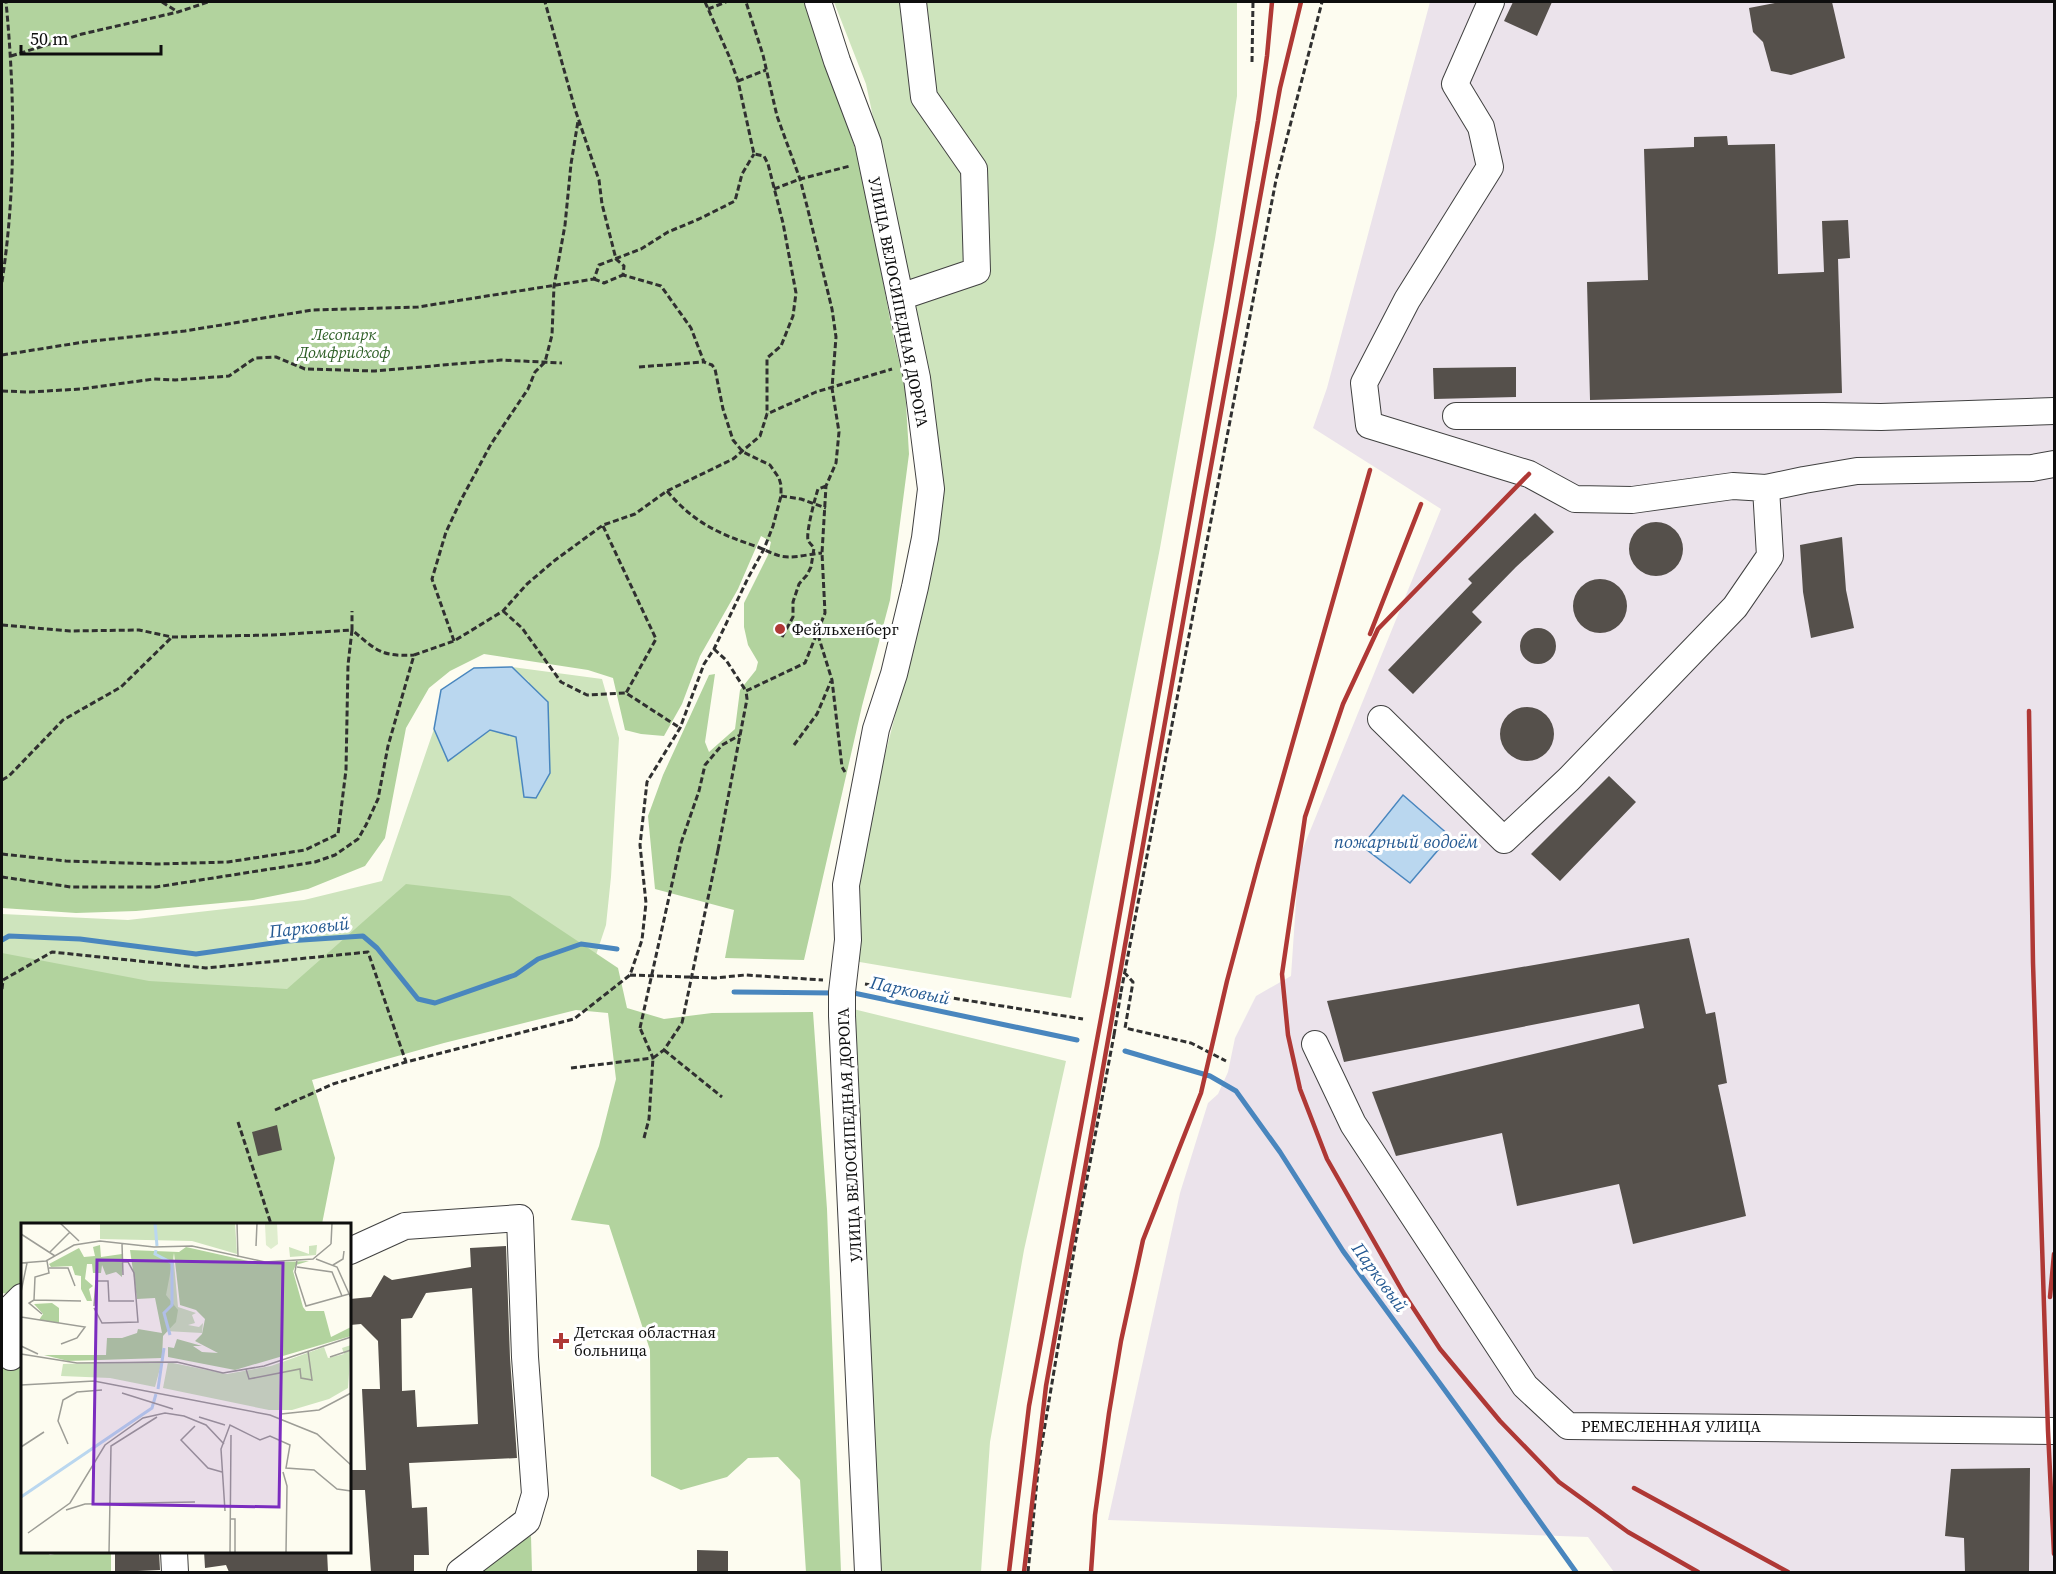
<svg xmlns="http://www.w3.org/2000/svg" width="2056" height="1574" font-family="'Source Serif 4',serif">
  <rect width="100%" height="100%" fill="#fdfcf0"/>
  <path fill="#ebe3eb" d="M1430,2h624v1570h-440l-26,-35 -480,-17 72,-327 28,-90 10,-9 10,-22 7,-34 21,-42 35,-20 8,-118 142,-349 -128,-81 14,-40z"/>
  <path fill="#cee4bd" d="M834,2h403v94l-22,143 -55,309 -89,450 -223,-38 17,-127 62,-242 14,-132 -37,-197 -38,-178z
    M512,667l90,12 17,59 -8,139 -5,48 -21,63 -583,126v-200l126,6 176,-20 78,-19 52,-152 14,32 42,-31 26,7 8,60 5,-115z
    M845,1007l221,54 -42,189 -34,192 -9,130h-108z"/>
  <path fill="#b2d39e" d="M2,2h802l53,152 17,79 18,97 13,57 4,67 -19,146 -28,106 -58,254 -79,-2 9,-48 -79,-21 -7,-73 15,-41 46,-100 6,-1 -10,68 4,10 26,-23 5,-39 16,-20 2,-8 -10,-17 -4,-18v-24l24,-48 3,-13 -10,-6 -23,53 -38,67 -18,48 -18,32 -23,-2 -16,-4 -12,-52 -25,-8 -104,-16 -34,17 -21,17 -23,40 -21,110 -20,28 -57,23 -55,11 -117,11 -60,2 -74,-5v-685l1,-89z
    M406,884l104,12 108,72 9,40 37,11 48,-6 101,-1 14,197 14,363h-35l-6,-92 -22,-23 -30,1 -21,19 -46,13 -30,-14 -1,-126 -41,-125 -38,-5 28,-74 17,-67 -8,-66 -32,-3 -132,33 -132,37 23,78 -13,66h-300v60l-12,10 -8,-1v-340l147,28 138,8z
    M2,1363h20v189h24l4,3 14,-3h47v20h-109z
    M531,1536l1,36h-56l17,-16z"/>
  <path fill="#bad7ef" stroke="#4986be" stroke-width="1.5" d="M512,667l36,35 2,71 -14,25 -12,-1 -8,-60 -26,-7 -42,31 -14,-32 7,-39 33,-22z
    M1403,795l47,41 -40,47 -48,-37z"/>
  <g fill="none" stroke-linecap="round" stroke-linejoin="round">
    <path stroke="#4986be" stroke-width="5" d="M2,940l7,-4 71,3 116,15 91,-13 76,-5 14,12 41,51 17,4 80,-28 23,-16 43,-15 36,5
      M734,992l100,1
      M849,992l228,48
      M1125,1051l85,25 26,15 44,61 63,99 150,205 83,116"/>
  </g>
  <path fill="#55504b" fill-rule="evenodd" d="M1513,2h39l-15,34 -33,-15z
    M1780,2h52l13,56 -54,17 -20,-4 -8,-29 -10,-10 -4,-24z
    M1727,136l1,9 47,-1 3,130 46,-2 -2,-51 26,-1 2,38 -12,1 4,134 -252,7 -3,-118 61,-2 -4,-131 50,-2v-10z
    M1516,367v30l-82,2 -1,-31z
    M1535,513l19,19 -38,35 -44,45 10,10 -69,72 -25,-24 84,-87 -4,-4z
    M1629 549a27 27 0 1 1 54 0a27 27 0 1 1-54 0Z
    M1842,537l4,53 8,38 -43,10 -8,-46 -3,-47z
    M1573 606a27 27 0 1 1 54 0a27 27 0 1 1-54 0Z
    M1520 646a18 18 0 1 1 36 0a18 18 0 1 1-36 0Z
    M1500 734a27 27 0 1 1 54 0a27 27 0 1 1-54 0Z
    M1609,776l27,26 -76,79 -29,-27z
    M1689,938l17,76 9,-2 12,71 -9,2 28,131 -113,28 -14,-60 -102,22 -15,-73 -106,23 -24,-64 272,-64 -5,-24 -295,58 -17,-61z
    M277,1125l5,25 -24,6 -6,-24z
    M506,1246l4,112 7,100 -108,5 3,45 15,-1 2,48h-15v17h-43l-6,-82h-15v-20h16l-4,-81h18l-2,-48 -17,-17 -11,1v-26l21,-2 13,-22 8,5 79,-13 -1,-19zM472,1288l6,136 -61,3 -2,-37 -13,1 -1,-72 11,-1 14,-25z
    M2030,1468l-1,104h-64l-1,-34 -19,-2 6,-67z
    M697,1550l31,1v21h-31z
    M115,1551h44l1,19 -45,2z
    M204,1551h123l1,21h-99l-3,-7 -21,3z"/>
  <g fill="none" stroke-linecap="round" stroke-linejoin="round">
    <g stroke="#414141" stroke-width="28">
      <path id="minor" d="M818,2l19,59 31,82 49,235 14,111 -6,49 -10,49 -21,87 -18,55 -30,156 2,55 -6,52v24l26,556
        M1491,2l-36,82 26,43 9,40 -83,133 -43,83 5,42 160,49 46,25 57,1 101,-14 33,2 38,-8 53,-9 175,-3 22,-4
        M900,297l77,-26 -3,-102 -50,-72 -11,-95
        M1456,416h367l58,1 173,-6
        M1381,719l123,121 65,-61 166,-172 35,-51 -4,-68
        M1315,1044l38,80 172,262 43,40 486,5
        M350,1251l55,-25 115,-8 5,139 10,137 -8,27 -67,51
        M11,1357l1,-50 10,-10
        M174,1552l1,20"/>
    </g>
    <path stroke="#303030" stroke-width="3" stroke-dasharray="6 3" stroke-linecap="butt" d="M162,2l16,10
      M705,2l24,54 9,25 16,73 10,2 4,8 15,59 13,70 -3,23 -12,30 -14,12v56
      M708,9l18,-7
      M11,56l71,-22 96,-22 30,-10
      M1252,62l1,-60
      M738,81l28,-11
      M774,189l26,-10 50,-13
      M594,279l10,4 19,-8
      M2,282c14,-94 13,-186 4,-280
      M2,355l82,-13 101,-11 127,-21 106,-3 176,-28 5,-14 42,-16 27,-17 31,-13 36,-18 7,-27 12,-20
      M639,367l64,-5
      M2,391l27,1 52,-3 73,-10 21,1 54,-4 26,-18 21,-1 29,12 70,2 126,-11 61,3
      M667,491c27,32 52,43 91,56 7,3 15,7 22,9 14,3 28,-2 42,-3
      M781,496l20,3 25,9
      M603,526l53,113 -30,54
      M503,611l19,17 39,54 26,13 39,-2 54,35
      M2,625l68,6 69,-1 33,7 100,-2 80,-5v-19
      M818,635l14,45 10,87 3,5
      M782,637l11,-20v-15l6,-18 8,-9 4,-8 3,-19c-2,-3 -5,-5 -6,-8 -2,-8 7,-42 10,-51l8,-3
      M454,641l-22,-62 14,-47 15,-32 30,-56 37,-55 7,-17 10,-10 7,-27 2,-49 11,-61 6,-61 7,-43
      M714,649l12,11 20,31
      M794,745l23,-31 14,-33
      M2,780l7,-4 54,-56 58,-33 51,-50
      M681,843l18,-52 6,-26 17,-20 18,-10
      M718,850l29,-151 -1,-8 59,-28 20,-50 -3,-60 4,-67 10,-23 3,-31 -7,-44 4,-51 -4,-28 -25,-103 -7,-27 -23,-63 -14,-61 -17,-53
      M2,854l64,7 91,3 71,-2 77,-12 33,-16 8,-64 2,-105 4,-35c24,20 29,27 62,25
      M2,877l69,10h85l159,-25 20,-7 23,-16 8,-14 12,-26 10,-53 26,-91 40,-14 49,-30 24,-27 27,-23 49,-36 32,-11 32,-23 66,-32 27,-23 7,-22 49,-22 76,-23
      M1124,972l9,10 -8,46 66,15 35,18
      M630,975l85,3 30,-3 78,5
      M865,984l218,35
      M2,989l1,-9 49,-28 154,16 162,-16 38,110
      M1121,992l155,-812 46,-178
      M664,1050l58,47
      M571,1068l82,-10 -13,-30
      M275,1110l58,-26 73,-22 168,-43 56,-44 12,-35 4,-37 -6,-58 7,-63 33,-54 24,-64 10,-15 34,-71 16,-29 9,-23 8,-30v-11l-2,-7 -9,-13 -27,-13 -10,-12 -10,-31 -8,-40 -3,-4 -8,-3 -13,-34 -30,-42 -38,-11 1,-9 -8,-7 -14,-55 -3,-24 -24,-71 -30,-107
      M238,1122l33,102
      M644,1138l5,-19 4,-61 11,-8 18,-27
      M1028,1572l11,-111 40,-240 35,-186"/>
    <use href="#minor" stroke="#fff" stroke-width="26"/>
    <path stroke="#af3835" stroke-width="4.5" d="M1529,474l-151,155 -35,75 -38,113 -23,157 6,61 12,54 27,70 77,135 36,55 60,72 59,61 69,50 70,40
      M1370,634l51,-130
      M2029,711l4,252 15,468 6,123
      M2050,1297l4,-43
      M1634,1488l154,84
      M1009,1572l20,-166 78,-420 119,-675 32,-190 9,-65 5,-54
      M1024,1572l22,-186 159,-887 75,-411 21,-86
      M1091,1572l4,-57 14,-102 12,-72 22,-101 58,-147 26,-112 31,-116 112,-395"/>
    <path stroke="#303030" stroke-width="3" stroke-dasharray="6 3" stroke-linecap="butt" d="M682,1023l36,-173
      M640,1028l41,-185
      M1114,1035l7,-43"/>
  </g>
  <g fill="#af3835" stroke="#fff" stroke-width="2">
    <circle cx="780" cy="629" r="6"/>
    <path d="M558 1332h6v6h6v6h-6v6h-6v-6h-6v-6h6z"/>
  </g>
  <g text-anchor="middle" dominant-baseline="central" stroke-width="6" stroke-linejoin="round" paint-order="stroke">
    <g font-size="16" fill="#0e0e0e" stroke="#fff">
      <text transform="translate(899 302) rotate(79)">УЛИЦА ВЕЛОСИПЕДНАЯ ДОРОГА</text>
      <text transform="translate(849 1135) rotate(-93)">УЛИЦА ВЕЛОСИПЕДНАЯ ДОРОГА</text>
      <text x="1671" y="1426">РЕМЕСЛЕННАЯ УЛИЦА</text>
    </g>
    <g font-size="16" font-style="italic" fill="#2c5e25" stroke="#fff">
      <text x="344" y="334">Лесопарк<tspan x="344" dy="18">Домфридхоф</tspan></text>
    </g>
    <g font-size="16" fill="#0e0e0e" stroke="#fff" text-anchor="start">
      <text x="792" y="629">Фейльхенберг</text>
      <text x="574" y="1332">Детская областная<tspan x="574" dy="18">больница</tspan></text>
    </g>
    <g font-size="18" font-style="italic" fill="#245992" stroke="#fff">
      <text x="1406" y="841">пожарный водоём</text>
      <text transform="translate(309 927) rotate(-6)">Парковый</text>
      <text transform="translate(910 990) rotate(12)">Парковый</text>
      <text transform="translate(1380 1277) rotate(54)">Парковый</text>
    </g>
  </g>
  <g transform="translate(21 1223)">
    <rect width="330" height="330" fill="#fdfcf0"/>
    <path d="M79,0h135l2,31 -45,-13 -92,-2zM296,22l-1,10 -26,2 -1,-10 20,7v-8zM152,29l5,55 18,6 -4,2 3,8 -7,2 11,2 4,-4 -1,10 -37,-2 -13,-77zM330,122l-3,43 -19,11 -37,11h-23l-106,-22 5,-26 59,12 44,-8 53,-19 4,11 16,-4 -2,-6zM141,138l-7,26 -45,-9 -49,-2 2,-12z" fill="#cee4bd"/>
    <path d="M79,22l1,12 21,-3v23l-6,-5 -10,3 -4,-10 -1,8h-8l-1,-9h-5l-2,15 8,7 -4,3 3,12h-5l-6,-12v-13l-6,-1 -3,-9 -21,1 -2,-3 30,-16 5,9 11,-1 -2,-9zM165,24l71,16 52,-2 -13,4 -3,6 10,36 3,4h18l7,26 20,-10v9l-116,34 -67,-13v-10l6,1 3,-9 25,7h-9l9,6 16,1 -23,-12 7,-7 3,-15 -9,-9 -16,-5 -6,-52 -8,42 12,15 -2,12 -13,14 -1,22 -94,3 -24,-6h62l1,-17h15l15,-5 1,-4 24,4 -7,-35 -18,1 -7,-49 49,2zM31,80l7,5v15l-20,-3 4,-6 -9,-10z" fill="#b2d39e"/>
    <path d="M256,0l1,21 -7,5 -5,-4 -1,-21z" fill="#dfedce"/>
    <path fill="none" stroke="#bad7ef" stroke-width="3" d="M134,0l2,23M135,27l-1,4 17,9v42l-8,8 6,22M137,166l6,-41M0,274l131,-89 4,-14"/>
    <path fill="none" stroke="#9d9d96" stroke-width="1.5" d="M39,0l19,18M216,0l1,34M0,11l34,22M101,21l1,31M310,21l1,-21M235,23l1,-23M29,29l20,-20M295,36l21,8 14,31M276,37l-2,12 11,34 43,-12M26,38l2,12 -14,4 -1,23 47,1M0,40l25,-2 28,-16 26,-4 54,6 38,-1 73,16 48,-3 18,-15M312,42l10,-6 1,-8M276,44l35,5 10,24M28,45h19l7,18M0,69l6,-29M13,77l-5,3 13,11M73,83l2,-25h12l1,20h25M73,85l8,15 36,-1 -4,-49 -6,-11h-5M0,94l64,10 -8,11 -16,6M0,123l17,8M0,131l56,9 100,-1 46,11 41,-7 87,-29M309,134l21,-7M225,146l3,10 51,-10 1,9 11,2 -4,-29M0,162l73,-4 176,34 47,19 34,31M101,170l51,16M260,191l38,-4 32,-17M178,194l26,8M174,203l-14,14 27,28 14,4M47,221l-10,-23 5,-21 14,-8 25,-2M0,224l23,-15M262,249l4,14 -1,67M45,287l19,-6 110,-2M204,288l-4,-62 9,-24 30,15 10,-4 20,9 -4,23 28,2 23,19 14,2M209,296h5v34M7,310l42,-30 35,-58 38,-27 22,-5 19,3 22,9 18,19M88,330l2,-107 46,-29M209,330l1,-118"/>
    <path fill="#7b2cbf" fill-opacity="0.15" stroke="#7b2cbf" stroke-width="3" d="M76,37l186,3 -4,244 -186,-3z"/>
    <rect width="330" height="330" fill="none" stroke="#0e0e0e" stroke-width="3"/>
  </g>
  <rect width="2056" height="1574" fill="none" stroke="#0e0e0e" stroke-width="6"/>
  <path d="M21 45v9h140v-9" fill="none" stroke="#0e0e0e" stroke-width="3"/>
  <text x="30" y="45" font-size="18" fill="#0e0e0e" stroke="#ffffff" stroke-width="4.5" paint-order="stroke">50 m</text>
</svg>
